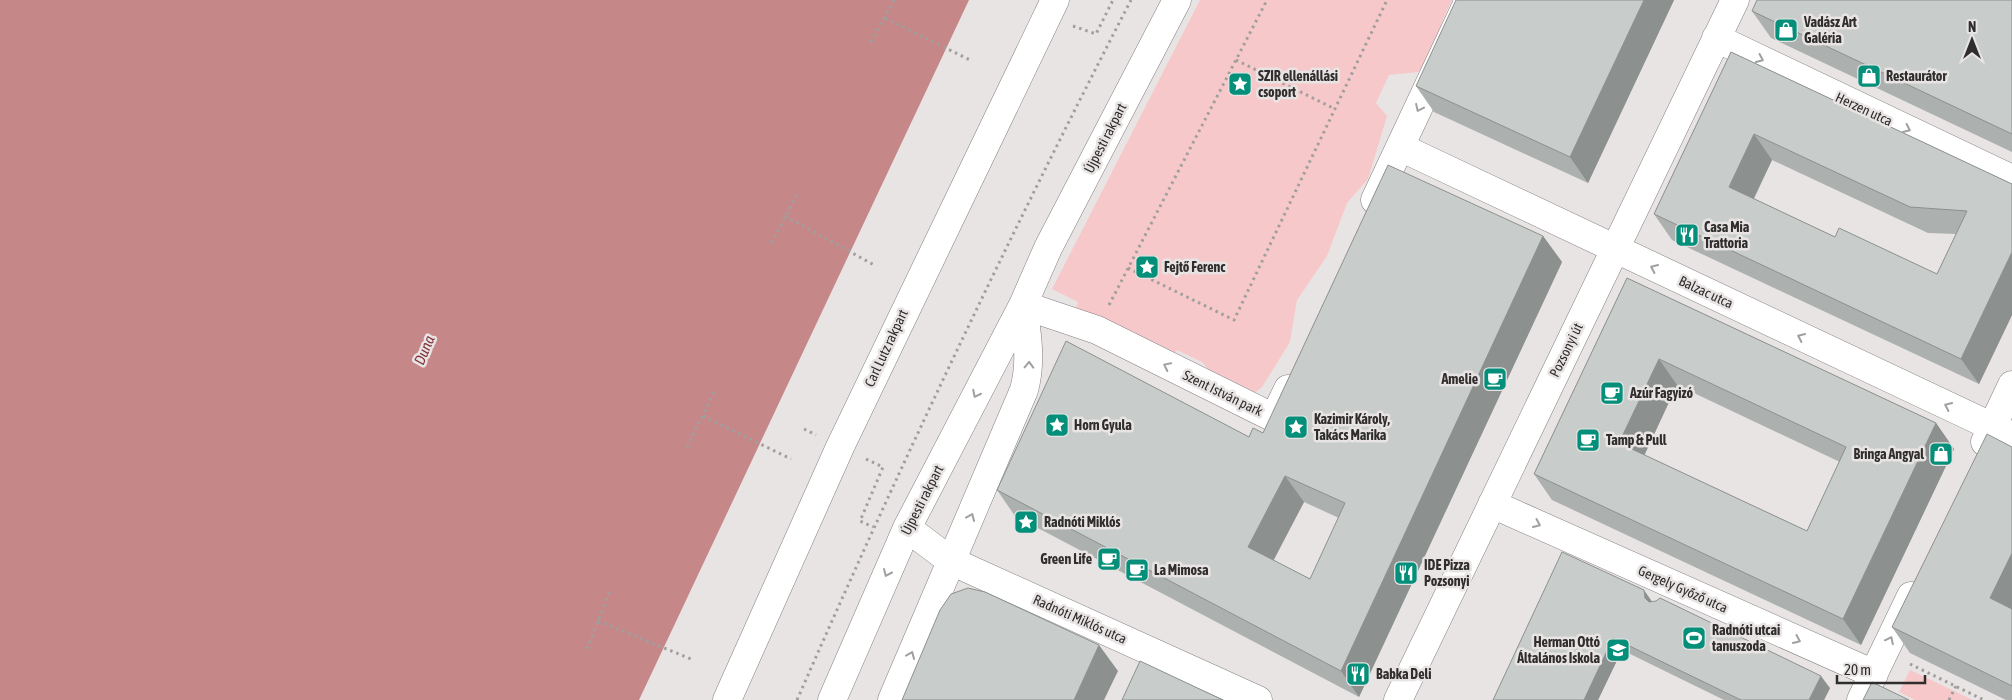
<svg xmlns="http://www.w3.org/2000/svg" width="2012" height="700" font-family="'Asap Condensed',sans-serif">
  <rect width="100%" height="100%" fill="#e9e4e4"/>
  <path fill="#f7c8c9" d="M1200,0h252l-10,22 -11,35 -13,15 -29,3 -13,28 11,13 -19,63 -21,24 -20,53 -30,44 -7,42 -28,45 -10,8 -34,-14 -16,-19 -25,-12 -5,8 -49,-22 -47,-29 2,-5 -26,-13z
    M1910,670l63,30h-58l-16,-8z"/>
  <path fill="#c68789" d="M0,0h969l-330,700h-639z"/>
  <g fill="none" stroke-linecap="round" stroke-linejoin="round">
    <g stroke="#848080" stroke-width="29">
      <path id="minor" d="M1716,38l296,141
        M1400,147l612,289
        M1375,200l94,-200
        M1023,305l74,25 177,88 14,-29
        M1985,442l27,-57
        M1492,504l382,170
        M907,528l44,33 307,139
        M832,700l75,-172 116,-223 25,-57 129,-248
        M892,700l132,-310c8,-29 3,-56 -1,-85
        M1398,700l337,-700
        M1861,700l50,-104"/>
    </g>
    <g stroke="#848080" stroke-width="29">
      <path id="secondary" d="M727,700l113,-253 215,-447"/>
    </g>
    <path stroke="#a19e9e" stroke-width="3" stroke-dasharray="2.5 4" stroke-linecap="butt" d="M885,18l87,43
      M1073,26l23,8 17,-34
      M871,42l23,-42
      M1236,60l99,49
      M785,216l91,50
      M771,243l27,-50
      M1128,268l106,52 153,-320
      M1109,305l158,-305
      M703,416l88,43
      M804,429l12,6
      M687,447l28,-57
      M866,459l17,8 -23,54 13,6
      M598,621l93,38
      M587,649l23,-59
      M1910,664l74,36
      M797,700c104,-237 215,-470 334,-700
      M1949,700l7,-14"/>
    <use href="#minor" stroke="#fff" stroke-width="28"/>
    <use href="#secondary" stroke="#fff" stroke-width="28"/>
  </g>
  <path fill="#acb0af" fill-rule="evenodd" d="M1674,0l-86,183 -154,-71 -18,-26z
    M2012,0v152l-241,-114 -19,-27z
    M1731,52l281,132v131l-33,69 -307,-144 -18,-26zM1772,160l156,73 28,1 -19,40 -102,-37 -81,-38z
    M1543,236l19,26 -203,435 -344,-181 -18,-26 252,-53 14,-4zM1304,502l35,16 -29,61 -37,-19z
    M1627,278l309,145 18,26 -93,196 -309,-145 -18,-26zM1677,385l163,77 -33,69 -163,-76z
    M2012,447v253h-6l-96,-47 -18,-26z
    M1652,601l178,87 -6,12h-100l-102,-50 -24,50h-105z"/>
  <path fill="#8c908e" d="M1644,0h30l-86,183 -18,-26z
    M1754,134l18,26 -25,52 -18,-25z
    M1543,236l19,26 -203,435 -18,-26z
    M2012,252v63l-33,69 -18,-25z
    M1659,359l18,26 -39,84 -19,-26z
    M1936,423l18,26 -93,196 -18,-26z
    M1285,476l19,26 -37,71 -19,-26z
    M2012,553v63l-22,-18z
    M1644,590l9,13v7l-8,-12z
    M1613,638l9,12 -24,50h-14z
    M1099,645l19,26 -14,29h-30z
    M1821,676l9,12 -6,12h-15z"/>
  <path fill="#c8cdcb" stroke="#8c908e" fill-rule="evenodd" d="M1456,0h188l-74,157 -154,-71z
    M1757,0h255v134l-260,-123z
    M1731,52l281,132v68l-51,107 -307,-145zM1754,134l156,73 57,4 -30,63 -98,-46 -4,9 -106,-50z
    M1388,165l155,71 -202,435 -344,-181 69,-149 183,96 4,-9 10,5zM1285,476l60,27 -35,76 -62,-32z
    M1627,278l309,145 -93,196 -309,-145zM1659,359l187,88 -39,84 -188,-88z
    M1987,434l25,13v106l-22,45 22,11v77l-120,-59z
    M1562,552l82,38 1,8 4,4 7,-1 4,-3 161,78 -12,24h-68l-128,-62 -29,62h-91z
    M968,588l17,4 114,53 -25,55h-172l38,-90 11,-16z
    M1140,661l83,39h-101z
    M1872,682l37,18h-46z"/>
  <defs><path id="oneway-chevron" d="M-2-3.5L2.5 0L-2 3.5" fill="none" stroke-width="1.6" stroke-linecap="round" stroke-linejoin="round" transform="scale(1.25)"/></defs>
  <g stroke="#a1a0a0">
    <use href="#oneway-chevron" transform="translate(1760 59) rotate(25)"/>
    <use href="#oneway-chevron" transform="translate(1419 108) rotate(115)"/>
    <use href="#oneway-chevron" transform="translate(1907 129) rotate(25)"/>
    <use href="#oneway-chevron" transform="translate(1654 268) rotate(-155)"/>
    <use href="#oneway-chevron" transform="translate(1801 337) rotate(-155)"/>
    <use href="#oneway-chevron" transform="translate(1029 365) rotate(-88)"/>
    <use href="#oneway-chevron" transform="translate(1167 366) rotate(-154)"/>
    <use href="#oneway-chevron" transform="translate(976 394) rotate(117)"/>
    <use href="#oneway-chevron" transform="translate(1948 406) rotate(-155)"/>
    <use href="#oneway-chevron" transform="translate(971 517) rotate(-67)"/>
    <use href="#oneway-chevron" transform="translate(1537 524) rotate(24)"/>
    <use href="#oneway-chevron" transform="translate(887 573) rotate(114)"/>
    <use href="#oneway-chevron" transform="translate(1797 640) rotate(24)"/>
    <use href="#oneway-chevron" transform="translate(1890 640) rotate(-64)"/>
    <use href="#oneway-chevron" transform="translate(911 655) rotate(-67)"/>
  </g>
  <defs>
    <g id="shop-square" transform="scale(1.25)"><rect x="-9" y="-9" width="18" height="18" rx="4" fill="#038f79" stroke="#e9e4e4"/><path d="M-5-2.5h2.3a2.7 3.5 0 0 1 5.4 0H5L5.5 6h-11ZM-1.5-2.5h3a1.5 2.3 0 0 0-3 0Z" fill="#fff"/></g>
    <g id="sight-square" transform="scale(1.25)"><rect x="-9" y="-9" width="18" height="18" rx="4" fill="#038f79" stroke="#e9e4e4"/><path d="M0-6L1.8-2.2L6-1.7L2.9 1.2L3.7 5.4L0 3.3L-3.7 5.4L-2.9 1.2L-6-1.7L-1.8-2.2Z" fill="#fff"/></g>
    <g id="restaurant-square" transform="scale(1.25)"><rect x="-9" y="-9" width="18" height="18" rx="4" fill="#038f79" stroke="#e9e4e4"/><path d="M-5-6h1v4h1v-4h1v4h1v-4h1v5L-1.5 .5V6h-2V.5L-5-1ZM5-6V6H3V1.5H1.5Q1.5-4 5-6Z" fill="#fff"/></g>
    <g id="cafe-square" transform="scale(1.25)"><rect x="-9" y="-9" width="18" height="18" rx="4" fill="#038f79" stroke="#e9e4e4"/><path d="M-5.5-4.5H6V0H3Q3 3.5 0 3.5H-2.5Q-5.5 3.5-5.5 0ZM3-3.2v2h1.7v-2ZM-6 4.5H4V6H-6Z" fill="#fff"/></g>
    <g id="stadium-square" transform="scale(1.25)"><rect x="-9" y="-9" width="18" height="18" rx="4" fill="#038f79" stroke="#e9e4e4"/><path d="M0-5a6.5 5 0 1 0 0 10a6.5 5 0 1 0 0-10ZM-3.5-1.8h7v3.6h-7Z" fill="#fff"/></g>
    <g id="school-square" transform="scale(1.25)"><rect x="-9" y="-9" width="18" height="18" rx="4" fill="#038f79" stroke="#e9e4e4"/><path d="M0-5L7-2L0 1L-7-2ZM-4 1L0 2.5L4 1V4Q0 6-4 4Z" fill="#fff"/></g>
  </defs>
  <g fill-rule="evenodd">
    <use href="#shop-square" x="1786" y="30"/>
    <use href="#shop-square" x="1869" y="76"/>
    <use href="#sight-square" x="1240" y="84"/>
    <use href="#restaurant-square" x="1687" y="235"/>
    <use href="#sight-square" x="1147" y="267"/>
    <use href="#cafe-square" x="1495" y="379"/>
    <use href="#cafe-square" x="1612" y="393"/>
    <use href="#sight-square" x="1057" y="425"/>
    <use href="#sight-square" x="1296" y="427"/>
    <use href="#cafe-square" x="1588" y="440"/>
    <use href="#shop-square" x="1941" y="454"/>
    <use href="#sight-square" x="1026" y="522"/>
    <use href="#cafe-square" x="1109" y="559"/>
    <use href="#cafe-square" x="1137" y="570"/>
    <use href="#restaurant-square" x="1406" y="573"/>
    <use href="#stadium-square" x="1694" y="638"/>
    <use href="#school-square" x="1618" y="650"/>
    <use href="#restaurant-square" x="1358" y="674"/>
  </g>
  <g text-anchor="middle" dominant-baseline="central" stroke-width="5" stroke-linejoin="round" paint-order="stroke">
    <g font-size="14" font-weight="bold" fill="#2f2d2d" stroke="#e9e4e4" text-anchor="start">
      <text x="1804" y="22">Vadász Art<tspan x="1804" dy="16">Galéria</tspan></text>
      <text x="1258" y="76">SZIR ellenállási<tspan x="1258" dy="16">csoport</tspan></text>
      <text x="1886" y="76">Restaurátor</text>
      <text x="1704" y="227">Casa Mia<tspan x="1704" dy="16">Trattoria</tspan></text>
      <text x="1164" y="267">Fejtő Ferenc</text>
      <text x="1478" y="379" text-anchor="end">Amelie</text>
      <text x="1630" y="393">Azúr Fagyizó</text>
      <text x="1314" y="419">Kazimir Károly,<tspan x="1314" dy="16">Takács Marika</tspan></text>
      <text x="1074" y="425">Horn Gyula</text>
      <text x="1606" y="440">Tamp &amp; Pull</text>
      <text x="1924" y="454" text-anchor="end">Bringa Angyal</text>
      <text x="1044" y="522">Radnóti Miklós</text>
      <text x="1092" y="559" text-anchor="end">Green Life</text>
      <text x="1424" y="565">IDE Pizza<tspan x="1424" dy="16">Pozsonyi</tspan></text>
      <text x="1154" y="570">La Mimosa</text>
      <text x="1712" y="630">Radnóti utcai<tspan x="1712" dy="16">tanuszoda</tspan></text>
      <text x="1600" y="642" text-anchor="end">Herman Ottó<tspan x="1600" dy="16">Általános Iskola</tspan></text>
      <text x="1376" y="674">Babka Deli</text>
    </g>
    <g font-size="14" fill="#2f2d2d" stroke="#e9e4e4">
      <text transform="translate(1864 109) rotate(25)">Herzen utca</text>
      <text transform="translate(1105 138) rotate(-63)">Újpesti rakpart</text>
      <text transform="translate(1706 292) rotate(25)">Balzac utca</text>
      <text transform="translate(886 348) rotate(-65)">Carl Lutz rakpart</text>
      <text transform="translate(1566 350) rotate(-64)">Pozsonyi út</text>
      <text transform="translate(1223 393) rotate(26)">Szent István park</text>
      <text transform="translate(922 500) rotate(-63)">Újpesti rakpart</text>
      <text transform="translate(1683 589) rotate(24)">Gergely Győző utca</text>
      <text transform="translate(1080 619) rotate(24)">Radnóti Miklós utca</text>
    </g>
    <g font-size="15" font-style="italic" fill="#80333a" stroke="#e9e4e4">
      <text transform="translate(424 350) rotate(-67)">Duna</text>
    </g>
  </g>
  <g transform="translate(1972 40)" stroke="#e9e4e4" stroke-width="4" paint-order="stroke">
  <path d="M0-4L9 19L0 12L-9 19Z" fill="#2f2d2d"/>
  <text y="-8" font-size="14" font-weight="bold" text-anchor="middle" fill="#2f2d2d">N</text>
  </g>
  <path d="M1837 675v8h88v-8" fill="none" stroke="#2f2d2d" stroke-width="2.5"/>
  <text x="1844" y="675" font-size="15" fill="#2f2d2d" stroke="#e9e4e4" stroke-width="4" paint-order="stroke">20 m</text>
</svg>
